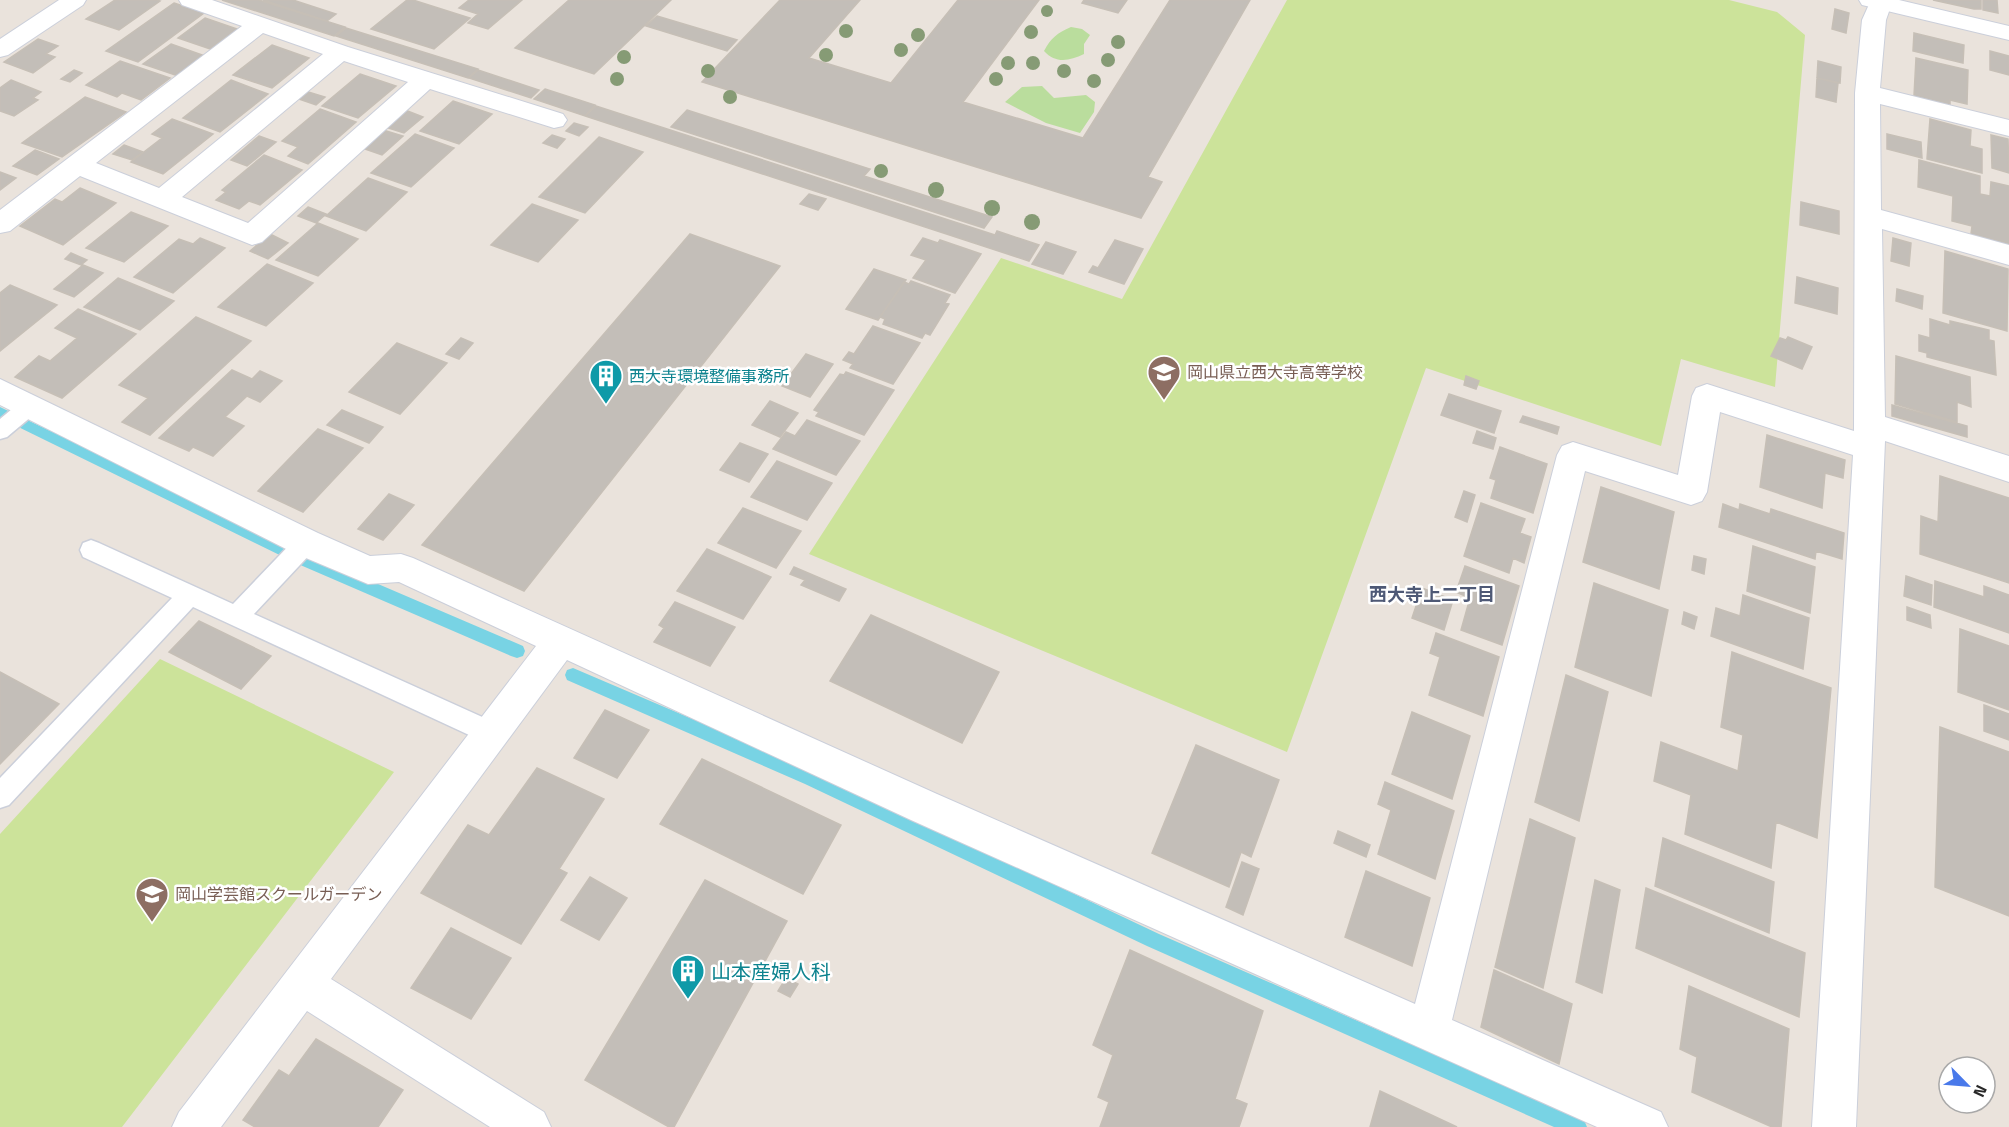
<svg xmlns="http://www.w3.org/2000/svg" width="2009" height="1127" font-family="'Titillium Web','Noto Sans JP',sans-serif">
  <rect width="100%" height="100%" fill="#eae3dc"/>
  <path fill="#badd9d" d="M1071,27l11,2 8,6 -6,9v10c-15,7 -28,10 -40,-3 7,-13 13,-18 27,-24z
    M1042,86l12,12 32,-3 9,7 -1,10 -14,21 -34,-10 -41,-21 17,-15z"/>
  <path fill="#cce39a" d="M1287,0h442l48,12 28,23 -30,352 -94,-28 -20,87 -235,-78 -139,384 -478,-198 192,-296 121,41z
    M160,659l234,113 -272,355h-122v-293z"/>
  <g fill="none" stroke-linecap="round" stroke-linejoin="round">
    <path fill="#78d3e4" fill-rule="evenodd" d="M0,407l308,147 215,92 2,5 -2,5 -6,2 -6,-2 -213,-92 -298,-146z
      M573,668l244,104 342,162 425,186 3,7h-33l-407,-181 -342,-162 -238,-104 -2,-5 2,-5z"/>
  </g>
  <path fill="#c3beb8" stroke="#c6bfb6" stroke-width="1.5" d="M115,0h42l3,1 -41,29 -33,-11z
    M222,0h37l86,27 -11,9z
    M263,0h30l43,14 -9,7z
    M407,0h6l57,18 -36,31 -63,-20z
    M469,0h53l-34,29 -20,-6 10,-9 -19,-6z
    M569,0h102l-77,74 -79,-26z
    M780,0h80l-51,58 82,25 67,-83h81l-76,102 120,36 87,-138h80l-102,177 14,5 -21,36 -439,-136z
    M1084,0h43l-9,13 -36,-10z
    M1933,0h48v9h-7z
    M1983,0h14l1,13 -15,-3z
    M174,3l30,10 -66,49 -32,-11z
    M1835,9l14,4 -3,20 -14,-4z
    M657,16l80,24 -10,11 -81,-25z
    M205,18l32,11 -27,20 -32,-11z
    M346,28l132,41 -10,9 -132,-42z
    M1914,33l50,12 -1,18 -50,-12z
    M38,39l20,7 -12,8 9,3 -22,16 -29,-11z
    M171,44l34,12 -27,20 -35,-12z
    M272,45l37,13 -37,30 -39,-13z
    M1990,51l19,5v19l-19,-5z
    M1916,58l52,12 -1,34 -17,-4v5l-36,-9z
    M120,61l50,17 -29,22 -19,-7 -5,4 -31,-12z
    M1818,61l23,6 -1,16 -23,-5z
    M74,70l8,3 -12,9 -9,-3z
    M478,70l61,20 -8,8 -62,-20z
    M360,74l36,12 -38,32 -36,-12z
    M1817,78l21,5 -2,19 -20,-5z
    M11,80l30,12 -8,6 5,2 -24,16 -14,-5v-23z
    M231,80l37,14 -48,38 -37,-14z
    M545,89l50,16 -10,11 -51,-17z
    M305,91l20,6 -9,8 -20,-7z
    M85,97l41,15 -64,45 -40,-14z
    M453,101l39,13 -33,30 -39,-13z
    M596,106l399,129 2,-4 42,14 -10,16 -444,-145z
    M320,109l36,13 -48,42 -20,-8 10,-9 -16,-6z
    M405,110l18,7 -19,16 -19,-6z
    M687,110l183,59 -6,7 128,41 -8,11 -313,-101z
    M172,119l41,15 -50,40 -32,-12 31,-24 -10,-4z
    M1930,119l41,11 -1,16 12,3v24l-55,-14z
    M574,123l14,4 -9,9 -13,-5z
    M383,130l20,6 -21,19 -20,-7z
    M415,134l39,14 -43,39 -40,-14z
    M1887,134l34,8 1,16 -35,-9z
    M552,135l13,4 -8,9 -14,-5z
    M1991,135l17,4 1,34 -17,-5z
    M259,136l17,6 -29,24 -16,-6z
    M599,137l44,15 -58,61 -46,-16z
    M124,145l19,7 -11,8 -19,-6z
    M35,150l24,9 -22,16 -24,-9z
    M264,155l38,15 -42,35 -11,-4 -10,8 -23,-9 10,-8 -4,-2z
    M1919,160l61,16v18l10,2 1,-14 18,4v58l-38,-10 1,-8 -20,-5 1,-25 -35,-9z
    M0,172l16,6 -16,12z
    M368,178l39,14 -41,39 -40,-15z
    M80,188l36,15 -53,42 -43,-19 35,-27 7,3z
    M809,194l17,5 -8,11 -18,-6z
    M1801,202l38,9v23l-39,-9z
    M532,204l46,16 -40,42 -47,-17z
    M308,207l18,7 -10,9 -18,-7z
    M131,212l37,14 -44,36 -38,-14z
    M318,223l40,16 -40,37 -42,-16z
    M270,234l18,9 -20,16 -18,-8z
    M690,234l90,32 -256,325 -102,-46z
    M200,238l25,10 -52,45 -39,-16 45,-38 14,5z
    M923,238l15,5 2,-3 41,14 -26,39 -42,-15 13,-18 -15,-5z
    M1893,238l18,5 -2,23 -18,-5z
    M1115,240l28,9 -19,35 -35,-12 4,-6 5,2z
    M1046,242l30,10 -13,22 -31,-10z
    M1945,251l63,18 -1,62 -64,-18z
    M71,253l16,7 -6,5 -16,-6z
    M267,264l46,19 -47,43 -48,-19z
    M83,265l20,8 -29,24 -20,-8z
    M874,269l32,11 -28,40 -32,-11z
    M1797,277l41,11 -1,26 -42,-11z
    M118,278l56,23 -34,29 -56,-23z
    M911,281l39,14 -5,8 4,1 -19,31 -5,-2 -3,5 -39,-14 2,-5 -5,-2 24,-35 5,2z
    M10,285l47,20 -57,46v-58z
    M1897,289l26,7 -1,13 -26,-8z
    M78,309l58,25 -74,64 -47,-21 24,-21 11,5 27,-23 -22,-10z
    M196,317l55,24 -101,94 -28,-13 26,-24 -29,-13z
    M1930,319l20,6v-4l39,9v10l5,1 2,34 -69,-18v-4l-8,-2v-16l11,3z
    M873,326l47,17 -27,41 -43,-16 3,-4 -10,-4 6,-8 5,2z
    M1788,337l24,10 -10,22 -31,-13 9,-18 6,2z
    M461,338l12,5 -14,16 -13,-5z
    M397,343l50,20 -47,51 -51,-22z
    M806,354l27,10 -23,33 -28,-11z
    M1896,356l74,21 1,30 -14,-5v20l-62,-18z
    M232,370l20,9 8,-8 22,10 -22,21 -13,-6 -22,21 19,9 -31,30 -20,-9 -4,4 -30,-13z
    M846,372l48,18 -30,45 -48,-19 3,-4 -5,-2 26,-36 4,1z
    M1466,376l13,5 -3,8 -12,-4z
    M1449,394l52,17 -7,22 -53,-18z
    M770,401l28,12 -18,24 -28,-12z
    M1892,405l75,21v11l-75,-21z
    M342,410l41,17 -14,16 -42,-18z
    M1523,416l36,11 -2,7 -37,-12z
    M807,420l53,21 -24,34 -63,-26 13,-17 9,4z
    M318,429l45,19 -60,64 -45,-21z
    M1477,431l19,7 -3,11 -20,-6z
    M1767,435l78,25 -2,18 -18,-5 -3,35 -62,-21z
    M740,443l28,11 -19,28 -29,-12z
    M1500,447l47,17 -14,49 -42,-15 5,-18 -6,-2z
    M777,461l55,22 -25,37 -56,-23z
    M1940,476l69,22v85l-89,-29 1,-38 17,6z
    M1601,487l73,25 -15,77 -76,-27z
    M1464,491l11,4 -8,27 -12,-5z
    M389,494l25,11 -31,35 -25,-11z
    M1481,503l44,16 -5,14 11,4 -7,26 -11,-5 -4,15 -45,-17z
    M1723,504l16,6 1,-6 30,10 1,-5 73,24 -2,26 -26,-8 -1,8 -96,-32z
    M743,508l58,23 -25,37 -58,-25z
    M1753,546l62,21 -5,46 -63,-22z
    M707,549l64,28 -28,42 -66,-28z
    M1694,556l12,3 -2,15 -12,-4z
    M1465,566l54,20 -17,59 -41,-15 9,-32 -14,-6z
    M794,567l52,22 -7,12 -38,-16 4,-5 -15,-6z
    M1906,576l26,9 -1,20 -27,-9z
    M1935,581l49,16v-11l25,9v38l-75,-26z
    M1594,583l74,27 -17,86 -76,-29z
    M1422,588l31,12 -9,30 -32,-12z
    M1743,595l66,23 -6,51 -92,-33 5,-28 24,8z
    M675,602l60,25 -25,39 -56,-24 10,-14 -5,-3z
    M1907,607l23,8 1,13 -24,-8z
    M1684,612l13,5 -3,12 -12,-5z
    M871,615l128,57 -37,71 -132,-62z
    M199,621l72,35 -30,33 -72,-37z
    M1960,629l49,17v64l-51,-18z
    M1436,633l63,24 -16,59 -54,-21 11,-38 -10,-4z
    M1732,652l99,36 -14,150 -41,-16 -5,46 -86,-34 6,-39 -37,-14 7,-39 77,29 5,-36 -22,-8z
    M0,672l59,32 -59,60z
    M1566,675l42,17 -29,129 -44,-19z
    M1984,705l25,9v26l-25,-9z
    M605,710l44,20 -32,48 -43,-20z
    M1412,712l58,24 -18,63 -60,-25z
    M1940,727l69,25v164l-74,-29z
    M1196,745l83,35 -28,77 -10,-5 -12,35 -77,-34z
    M702,759l139,66 -38,69 -143,-70z
    M537,768l67,31 -45,70 8,4 -46,71 -100,-51 47,-68 21,10z
    M1385,782l69,29 -19,68 -57,-25 13,-44 -13,-6z
    M1530,819l45,19 -32,150 -48,-21z
    M1338,831l32,14 -4,12 -32,-14z
    M1663,838l111,44 -5,51 -114,-47z
    M1242,862l17,7 -16,46 -17,-8z
    M1366,871l64,27 -18,68 -67,-29z
    M590,877l37,21 -28,42 -38,-20z
    M705,880l82,41 -113,206h-5l-84,-47z
    M1595,880l25,10 -18,103 -26,-11z
    M1646,888l159,65 -6,64 -163,-69z
    M451,928l60,30 -40,61 -60,-31z
    M1130,950l133,61 -28,88 12,5 -8,23h-139l9,-25 -11,-5 15,-42 -20,-10z
    M1494,970l78,34 -13,60 -78,-37z
    M786,978l12,6 -8,13 -12,-6z
    M1689,986l100,43 -8,98h-9l-80,-35 5,-35 -17,-8z
    M316,1039l87,51 -25,37h-123l-12,-7 36,-50 10,6z
    M1380,1091l77,36h-87z"/>
  <g fill="none" stroke-linecap="round" stroke-linejoin="round">
    <g stroke="#cbcfda" stroke-width="3">
      <path id="service" d="M31,397l7,2 3,6 -3,6 -31,26 -7,2v-20l24,-20z
        M306,534l8,2 3,7 -3,7 -60,64 246,111 3,8 -3,8 -9,3 -9,-3 -289,-134 -184,198 -9,3v-30l172,-180 -89,-41 -3,-7 3,-7 8,-3 8,3 134,61 65,-68z"/>
    </g>
    <g stroke="#cbcfda" stroke-width="2">
      <path id="minor" d="M59,0h27l-3,5 -75,50 -8,2v-18z
        M179,0h33l136,47 215,67 4,6 -4,6 -9,2 -124,-39 -168,153 -10,3 -172,-69 -70,55 -10,2v-23l242,-184 -60,-21zM263,33l60,21 -164,134 -63,-25zM344,61l64,21 -160,141 -66,-26z
        M1871,0h22l-7,20 -6,68 129,32v16l-129,-32 1,106 128,35v20l-127,-36 3,188 124,39v26l-124,-41 -29,686h-44l41,-672 -133,-43 -13,80 -5,9 -11,4 -106,-34 -133,549 209,92 7,15h-71l-686,-307 -344,-160 -236,319 213,133 7,15h-61l-183,-116 -86,116h-49l7,-15 357,-466 -137,-64 -31,2 -74,-31 -294,-148v-26l318,154 52,23 31,-2 12,4 524,236 478,210 142,-549 5,-9 11,-4 105,33 14,-79 4,-8 11,-4 147,47 1,-338 7,-73z"/>
    </g>
    <g stroke="#cbcfda" stroke-width="2">
      <path id="tertiary" d="M1859,0h40l110,26v14l-147,-35z"/>
    </g>
    <use href="#service" fill="#fff" fill-rule="evenodd"/>
    <use href="#minor" fill="#fff" fill-rule="evenodd"/>
    <use href="#tertiary" fill="#fff" fill-rule="evenodd"/>
  </g>
  <g fill="#869b75">
    <circle cx="1047" cy="11" r="6"/>
    <circle cx="846" cy="31" r="7"/>
    <circle cx="1031" cy="32" r="7"/>
    <circle cx="918" cy="35" r="7"/>
    <circle cx="1118" cy="42" r="7"/>
    <circle cx="901" cy="50" r="7"/>
    <circle cx="826" cy="55" r="7"/>
    <circle cx="624" cy="57" r="7"/>
    <circle cx="1108" cy="60" r="7"/>
    <circle cx="1008" cy="63" r="7"/>
    <circle cx="1033" cy="63" r="7"/>
    <circle cx="708" cy="71" r="7"/>
    <circle cx="1064" cy="71" r="7"/>
    <circle cx="617" cy="79" r="7"/>
    <circle cx="996" cy="79" r="7"/>
    <circle cx="1094" cy="81" r="7"/>
    <circle cx="730" cy="97" r="7"/>
    <circle cx="881" cy="171" r="7"/>
    <circle cx="936" cy="190" r="8"/>
    <circle cx="992" cy="208" r="8"/>
    <circle cx="1032" cy="222" r="8"/>
  </g>
  <defs>
    <g id="school-pin" transform="scale(1.725)"><path d="M0 17L-7.5 6A9.5 9.5 0 1 1 7.5 6Z" fill="#8d6e63" stroke="#fff"/><path d="M0-5L7-2L0 1L-7-2ZM-4 1L0 2.5L4 1V4Q0 6-4 4Z" fill="#fff"/></g>
    <g id="building-pin" transform="scale(1.725)"><path d="M0 17L-7.5 6A9.5 9.5 0 1 1 7.5 6Z" fill="#0f9aa8" stroke="#fff"/><path d="M-4-6H4V6H1V3H-1V6H-4ZM-2.5-4.3h1.7v1.8h-1.7ZM.8-4.3h1.7v1.8H.8ZM-2.5-1h1.7V.8h-1.7ZM.8-1h1.7V.8H.8Z" fill="#fff"/></g>
  </defs>
  <g fill-rule="evenodd">
    <use href="#school-pin" x="1164" y="372"/>
    <use href="#building-pin" x="606" y="376"/>
    <use href="#school-pin" x="152" y="894"/>
    <use href="#building-pin" x="688" y="971"/>
  </g>
  <g text-anchor="middle" dominant-baseline="central" stroke-width="5" stroke-linejoin="round" paint-order="stroke">
    <g font-size="16" fill="#785e54" stroke="#fff" text-anchor="start">
      <text x="1187" y="372">岡山県立西大寺高等学校</text>
      <text x="175" y="894">岡山学芸館スクールガーデン</text>
    </g>
    <g font-size="16" fill="#0d838f" stroke="#fff" text-anchor="start">
      <text x="629" y="376">西大寺環境整備事務所</text>
    </g>
    <g font-size="18" font-weight="bold" fill="#4e5976" stroke="#fff">
      <text x="1432" y="594">西大寺上二丁目</text>
    </g>
    <g font-size="20" fill="#0d838f" stroke="#fff" text-anchor="start">
      <text x="711" y="971">山本産婦人科</text>
    </g>
  </g>
  <g transform="translate(1967 1085) rotate(115)"><circle r="28" fill="#ffffff" stroke="#a9a9a9" stroke-width="1.5"/>
  <path d="M0-4.5L10 22L0 15L-10 22Z" fill="#4979ea"/>
  <text y="-9" font-size="16" font-weight="bold" text-anchor="middle" fill="#292929">N</text>
  </g>
</svg>
